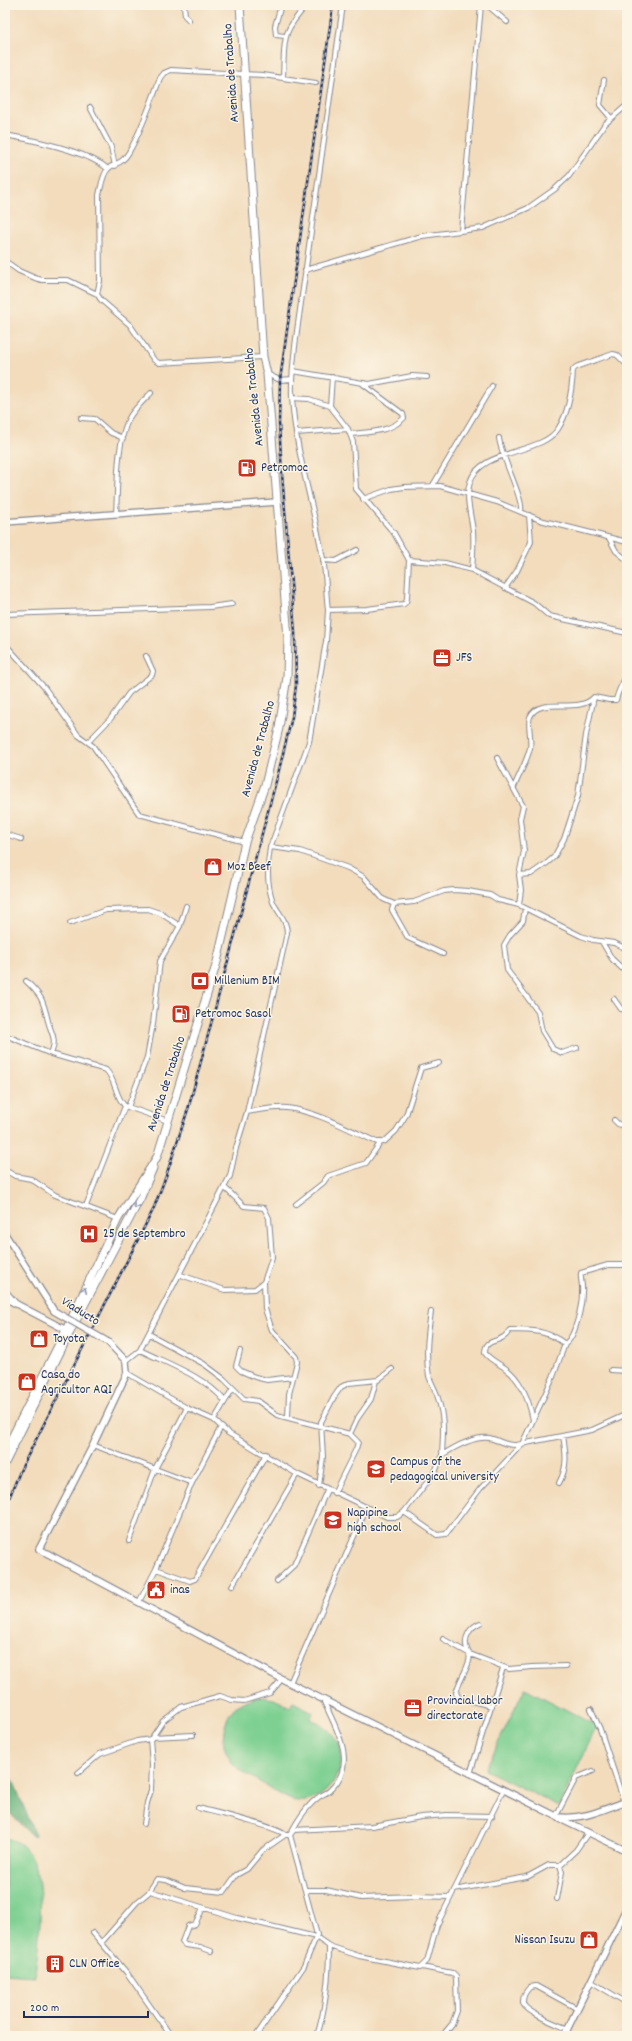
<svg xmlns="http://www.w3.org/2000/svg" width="632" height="2041" font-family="Dekko,sans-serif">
  <rect width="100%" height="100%" fill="#fcf5e5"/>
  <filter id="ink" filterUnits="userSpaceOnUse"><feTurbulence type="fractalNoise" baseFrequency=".025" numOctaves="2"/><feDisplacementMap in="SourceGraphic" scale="8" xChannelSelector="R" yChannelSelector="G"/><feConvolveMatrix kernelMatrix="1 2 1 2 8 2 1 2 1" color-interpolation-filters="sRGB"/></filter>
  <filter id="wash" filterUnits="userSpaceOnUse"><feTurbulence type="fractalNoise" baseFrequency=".012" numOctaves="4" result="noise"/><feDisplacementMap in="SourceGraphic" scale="16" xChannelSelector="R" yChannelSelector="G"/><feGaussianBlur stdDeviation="0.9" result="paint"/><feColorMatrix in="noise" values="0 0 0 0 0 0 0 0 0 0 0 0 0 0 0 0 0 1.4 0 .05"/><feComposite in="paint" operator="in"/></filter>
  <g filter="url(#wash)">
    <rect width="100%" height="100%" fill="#f2dcbc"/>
    <path fill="#7ed092" stroke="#4c8078" d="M525,1688l72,38 -38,80 -74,-36z
      M260,1697l14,2 16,8 3,-5 20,10 -2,7c16,8 32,20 30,40 -2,25 -25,50 -52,40 -10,-4 -20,-12 -29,-17 -11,-7 -25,-13 -31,-24 -7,-12 -7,-23 -3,-35 5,-18 18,-23 34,-26z
      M5,1837c6,3 15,5 19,10 26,29 14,94 11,129l-30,-2z"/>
    <path fill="#66b27c" stroke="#40706d" d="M5,1760l30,75 -3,1 -27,-28z"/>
  </g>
  <g filter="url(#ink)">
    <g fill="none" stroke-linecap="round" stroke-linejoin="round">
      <g stroke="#86868d" stroke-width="6">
        <path id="street" d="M184,5l1,11 4,4
          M281,5l-6,21 1,9 9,1
          M487,5l20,17
          M283,77c2,-37 -3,-43 24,-72
          M604,80l-4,25 11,13
          M90,107l21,40 4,19
          M5,135c28,5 82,16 103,34
          M461,231l20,-226
          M5,261l14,10 16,7 7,2h26l29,14
          M305,270l117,-34 61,-8 45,-20 27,-19 14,-13 36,-52 22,-19
          M263,357l-104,6 -5,-3 -24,-35 -29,-25 -4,-6 3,-13 -1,-86c2,-7 3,-20 9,-26 6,-7 13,-3 21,-17 13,-23 22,-49 31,-74l4,-5 7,-3 92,5 53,8
          M293,371l76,13 43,-8 15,1
          M267,374l13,6 12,-1
          M292,398l17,1 21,7 18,23 5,13 3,47 38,44 15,27 -2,38 -1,4 -2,2 -37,5 -39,1c-2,-17 -2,-34 -5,-51 -9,-54 -28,-107 -31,-162 -1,-22 2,-44 5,-66l46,-326
          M330,406l2,-29
          M81,418l14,1 16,14 12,5
          M296,433l52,-4
          M351,434c19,-2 39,-2 53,-16l-1,-4 -40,-30
          M499,438c2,19 25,61 22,73
          M433,485l59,-99
          M363,499l28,-10 13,-2 36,-1 57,16 43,18 87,22
          M116,513c2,-28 0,-69 13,-95 5,-9 15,-18 22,-25
          M609,538l7,13 11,9
          M323,560l13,1 21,-11
          M409,560l36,3 27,7 62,33 15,13 78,17
          M472,570c1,-13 2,-27 1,-39 -2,-16 -8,-34 -3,-49 10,-33 72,-28 88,-53 11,-17 14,-39 15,-59l3,-3 37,-13 4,1 10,10
          M505,588l12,-17 14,-29 -2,-27
          M5,614l205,-7 22,-3
          M5,644l39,43 34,48 15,11 46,68 106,28
          M88,742l23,-24 18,-25 23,-18 1,-4 -7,-15
          M497,758l26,48 -3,13 4,32 -5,24 2,15 -2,15
          M514,787c5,-12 13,-26 16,-39 2,-9 -3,-25 0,-31 9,-22 49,-2 64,-20l15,3h7c2,-10 8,-18 11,-28
          M5,834l16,5
          M270,847l30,4 48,17 16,9 19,22 11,5 20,-2 30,-11 10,-1 14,1 22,4 8,5 21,5 62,31 12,4 21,3 13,6
          M519,875l12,-1 16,-11 7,-6 10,-18 14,-43 8,-61 8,-38
          M394,904l-2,6 16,28 35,16
          M525,908l-2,13 -13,14 -6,10 3,25 31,42 4,19 11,18 9,4 15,-5
          M70,923l36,-13 42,-1 12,4 20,13
          M602,942l10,17 15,14
          M26,981c16,15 17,19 22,40 4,15 9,17 3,33
          M614,999l7,10 6,1
          M5,1035l46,19 55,16c10,10 9,27 19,36l43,15
          M128,1107l19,-50 6,-33 7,-63 20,-35 6,-20
          M247,1112c13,-2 27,-5 40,-4 32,4 62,22 90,34h7l12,-11 10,-16 15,-47 18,-5
          M614,1120l4,4 9,3
          M5,1170l10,6 16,3 24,16 63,24
          M224,1187l20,19 20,2 5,10 3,40 -8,24 1,27 7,21 24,27 1,5 -8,32 -1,23
          M296,1204l27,-21 5,-7 38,-13 15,-21
          M86,1206l39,-100
          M181,1275l44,15 30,-1 9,-7
          M5,1290l11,13
          M431,1312c-3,20 -6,43 -2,64 2,7 7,14 9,22 7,23 5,35 4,57
          M149,1334l55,30 20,15 20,20 14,2 19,14 73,19 8,8 -2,7 -22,44
          M140,1350c28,14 64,26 84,50
          M240,1351l-4,15 5,5 14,6 12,3 26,-3
          M126,1361l14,-11 90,-174 6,-28 11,-36 40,-179c0,-13 -9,-20 -14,-31 -6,-17 -6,-37 -3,-54l39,-106 17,-101 2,-31
          M611,1370l16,1
          M127,1373l60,35 27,12 14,13 69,41 90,43h10l7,-5 31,-40 7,-17c11,-7 32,-19 47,-17 10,2 17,8 27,7l76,-15 35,-16
          M214,1420l19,-32
          M533,1420c-4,-20 -11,-40 -28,-52 -7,-5 -15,-8 -20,-15 0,-15 14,-10 21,-18 2,-2 2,-4 4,-5 22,0 37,0 55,14
          M350,1434l7,-15 14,-20 5,-18
          M93,1445l99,38
          M559,1483c9,-16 7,-30 4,-47
          M319,1486l4,-29 -2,-35 13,-25 7,-10 8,-4 29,-3 14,-11
          M404,1512l33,23 9,-1 34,-45 42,-45 31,-67 12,-33c11,-7 17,-40 17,-52 1,-7 -2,-13 -1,-19l27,-8h19
          M129,1541l26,-72 32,-61
          M156,1569l34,12 5,-2 71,-125
          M277,1581l17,-16 33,-75
          M232,1586l65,-112
          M139,1602l17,-33 36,-86 29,-56
          M480,1623c-10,4 -17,15 -13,26 1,4 4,6 2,12 -3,11 -10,20 -13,32l3,5 33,8
          M443,1639l27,15 39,15 23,-2 34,-1
          M290,1683l76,-174
          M591,1709l9,20 24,73
          M152,1737l41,-2
          M78,1773l22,-19 37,-13 14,-2 12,-18 18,-14 39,-11 12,4 12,1 26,-8 12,-14
          M470,1774l33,-106
          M198,1808c15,4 81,19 87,27
          M556,1816l20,-38 17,-7
          M144,1824l3,-21 4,-13 1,-26 -2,-25
          M306,1890h20l35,8 54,-2 35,1
          M454,1890l73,-13 22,-12h11l16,-15 12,-17
          M150,1891l87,27 79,19 13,9 30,10 61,12 7,-7 10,-36 66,-134
          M557,1899l5,-27 -2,-7
          M203,1908l-8,16 -7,2 -6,16 3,3 15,2 11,4
          M93,1933l34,40 44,63
          M102,1942l35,-40 11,-9 9,-14 9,1 19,8 39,4 12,-17 11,-6 15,-18 23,-16h5l4,-5 78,-4 49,-9 26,-2 45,1
          M422,1967l30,6 4,4 1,34 -5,13 -10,12
          M592,1982l35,21
          M568,2029c-9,-4 -47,-18 -45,-28 0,-5 4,-11 7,-14l6,-1 40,22
          M256,2036l48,-70 13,-31 -27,-100c7,-14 16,-29 30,-39 3,-2 8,-3 10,-6 29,-26 6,-62 -7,-90
          M317,2036c9,-29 12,-59 12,-90"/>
      </g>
      <g stroke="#86868d" stroke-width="8">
        <path id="secondary" d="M5,522l272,-20
          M5,1298l63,33
          M108,1342l18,19 1,12 -34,72 -54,104 243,130 276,138c26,3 46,-8 69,-16
          M560,1819l67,32
          M564,2036l63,-129"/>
      </g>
      <g stroke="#86868d" stroke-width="9">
        <path id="highway" d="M5,1451l61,-121 52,-111 39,-62 60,-195 28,-120 20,-57 14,-57 8,-51 1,-39 -21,-264 -4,-17 -23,-352
          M5,1463l65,-131 71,-135 12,-29"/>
      </g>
      <use href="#street" stroke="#fff" stroke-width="4"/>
      <use href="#secondary" stroke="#fff" stroke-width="5.5"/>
      <use href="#highway" stroke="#fff" stroke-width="7"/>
      <g stroke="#1b2f5e" stroke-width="2.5">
        <path id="rail" d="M5,1508l16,-39 132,-259 13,-34 23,-70 89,-332 14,-57 4,-32 -1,-53 -13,-158 -3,-51 1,-43 53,-375"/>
      </g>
      <use href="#rail" stroke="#fcf5e5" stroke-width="1" stroke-dasharray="3" stroke-linecap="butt"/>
      <g stroke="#86868d" stroke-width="8" stroke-linecap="butt">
        <path id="secondary-bridge" d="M5,1234l49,77 54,31"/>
      </g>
      <use href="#secondary-bridge" stroke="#fff" stroke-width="5.5"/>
    </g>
    <defs><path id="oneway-chevron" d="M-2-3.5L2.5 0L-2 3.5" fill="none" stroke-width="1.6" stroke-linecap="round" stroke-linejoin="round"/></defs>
    <g stroke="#8d97ae">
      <use href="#oneway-chevron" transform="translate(136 1206) rotate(117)"/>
      <use href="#oneway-chevron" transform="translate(84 1290) rotate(-65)"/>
    </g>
  </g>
  <defs>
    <g id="fuel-square" transform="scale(1)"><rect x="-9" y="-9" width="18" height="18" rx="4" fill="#c8321e" stroke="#fcf5e5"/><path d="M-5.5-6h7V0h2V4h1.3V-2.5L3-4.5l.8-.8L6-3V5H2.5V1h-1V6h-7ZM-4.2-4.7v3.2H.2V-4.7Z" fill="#fff"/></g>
    <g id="office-square" transform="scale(1)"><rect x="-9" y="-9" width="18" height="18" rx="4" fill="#c8321e" stroke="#fcf5e5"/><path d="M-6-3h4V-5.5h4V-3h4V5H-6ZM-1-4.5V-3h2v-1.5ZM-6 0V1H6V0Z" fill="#fff"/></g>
    <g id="shop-square" transform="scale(1)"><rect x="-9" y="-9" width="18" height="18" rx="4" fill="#c8321e" stroke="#fcf5e5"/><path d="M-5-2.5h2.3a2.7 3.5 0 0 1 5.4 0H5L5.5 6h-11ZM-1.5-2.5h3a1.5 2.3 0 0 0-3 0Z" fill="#fff"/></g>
    <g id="bank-square" transform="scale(1)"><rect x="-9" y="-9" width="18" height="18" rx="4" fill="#c8321e" stroke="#fcf5e5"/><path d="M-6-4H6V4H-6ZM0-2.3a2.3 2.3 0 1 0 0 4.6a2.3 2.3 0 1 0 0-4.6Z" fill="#fff"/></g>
    <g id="hospital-square" transform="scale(1)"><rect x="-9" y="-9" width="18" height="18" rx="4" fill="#c8321e" stroke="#fcf5e5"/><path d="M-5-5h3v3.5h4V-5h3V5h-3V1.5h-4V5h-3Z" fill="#fff"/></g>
    <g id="university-square" transform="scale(1)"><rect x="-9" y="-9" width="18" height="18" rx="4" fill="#c8321e" stroke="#fcf5e5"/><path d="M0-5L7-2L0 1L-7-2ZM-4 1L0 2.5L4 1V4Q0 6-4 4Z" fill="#fff"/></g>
    <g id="school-square" transform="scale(1)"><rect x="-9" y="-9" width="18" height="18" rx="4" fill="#c8321e" stroke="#fcf5e5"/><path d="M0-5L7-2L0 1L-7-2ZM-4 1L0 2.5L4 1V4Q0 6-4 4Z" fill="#fff"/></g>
    <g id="civic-square" transform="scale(1)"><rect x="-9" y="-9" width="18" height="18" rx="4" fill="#c8321e" stroke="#fcf5e5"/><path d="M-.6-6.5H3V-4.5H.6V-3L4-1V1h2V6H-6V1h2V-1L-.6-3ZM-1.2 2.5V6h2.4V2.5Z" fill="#fff"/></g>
    <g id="building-square" transform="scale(1)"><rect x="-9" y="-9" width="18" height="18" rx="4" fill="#c8321e" stroke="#fcf5e5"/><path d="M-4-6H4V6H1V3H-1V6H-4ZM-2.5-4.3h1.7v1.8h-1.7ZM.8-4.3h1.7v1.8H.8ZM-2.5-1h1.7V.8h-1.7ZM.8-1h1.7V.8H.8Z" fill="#fff"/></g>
  </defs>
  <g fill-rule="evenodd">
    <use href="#fuel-square" x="247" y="468"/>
    <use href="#office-square" x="442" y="658"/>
    <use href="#shop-square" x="213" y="867"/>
    <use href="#bank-square" x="200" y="981"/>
    <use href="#fuel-square" x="181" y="1014"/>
    <use href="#hospital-square" x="89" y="1234"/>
    <use href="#shop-square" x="39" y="1339"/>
    <use href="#shop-square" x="27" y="1382"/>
    <use href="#university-square" x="376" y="1469"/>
    <use href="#school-square" x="333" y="1520"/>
    <use href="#civic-square" x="156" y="1590"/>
    <use href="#office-square" x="413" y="1708"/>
    <use href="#shop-square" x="589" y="1940"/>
    <use href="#building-square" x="55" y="1964"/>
  </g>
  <g text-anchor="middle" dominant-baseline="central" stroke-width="3" stroke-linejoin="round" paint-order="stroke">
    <g font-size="13" fill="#1b2f5e" stroke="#fcf5e5">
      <text transform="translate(232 73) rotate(-94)">Avenida de Trabalho</text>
      <text transform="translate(255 397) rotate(-96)">Avenida de Trabalho</text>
      <text transform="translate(259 749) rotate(-75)">Avenida de Trabalho</text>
      <text transform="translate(167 1084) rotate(-72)">Avenida de Trabalho</text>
      <text transform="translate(80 1312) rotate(32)">Viaducto</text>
    </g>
    <g font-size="13" fill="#1b2f5e" stroke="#fcf5e5" text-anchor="start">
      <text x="261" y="468">Petromoc</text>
      <text x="456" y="658">JFS</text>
      <text x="227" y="867">Moz Beef</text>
      <text x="214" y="981">Millenium BIM</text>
      <text x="195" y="1014">Petromoc Sasol</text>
      <text x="103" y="1234">25 de Septembro</text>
      <text x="53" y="1339">Toyota</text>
      <text x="41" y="1375">Casa do<tspan x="41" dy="15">Agricultor AQI</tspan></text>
      <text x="390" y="1462">Campus of the<tspan x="390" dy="15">pedagogical university</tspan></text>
      <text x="347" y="1513">Napipine<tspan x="347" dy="15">high school</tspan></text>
      <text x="170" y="1590">inas</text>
      <text x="427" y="1701">Provincial labor<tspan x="427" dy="15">directorate</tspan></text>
      <text x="575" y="1940" text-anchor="end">Nissan Isuzu</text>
      <text x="69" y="1964">CLN Office</text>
    </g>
  </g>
  <rect width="632" height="2041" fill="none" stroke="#fcf5e5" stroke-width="20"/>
  <path d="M24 2011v6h124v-6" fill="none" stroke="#1b2f5e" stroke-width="2"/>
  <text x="30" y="2011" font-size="12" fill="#1b2f5e" stroke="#fcf5e5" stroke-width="3" paint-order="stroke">200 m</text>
</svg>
